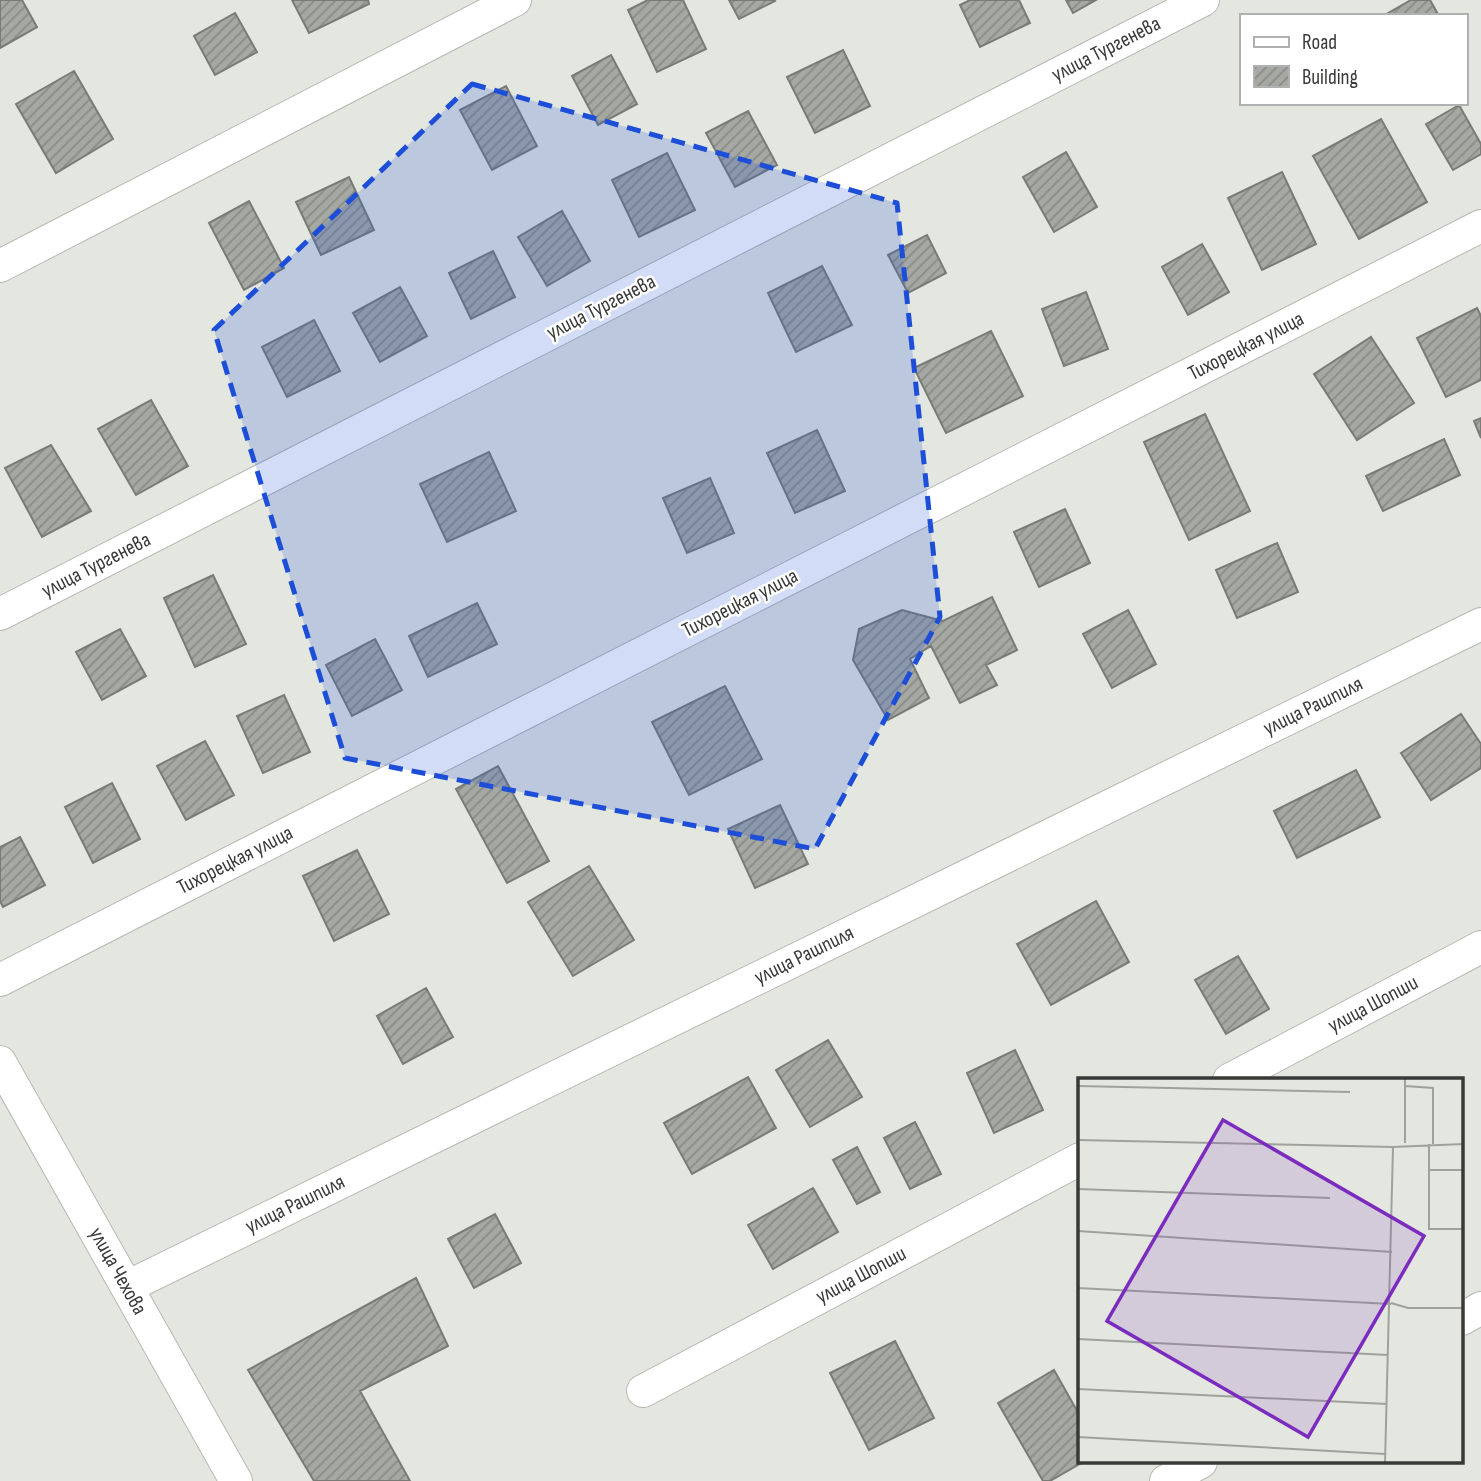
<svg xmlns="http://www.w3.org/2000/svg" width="1481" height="1481" font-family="'Sofia Sans Condensed',sans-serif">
  <defs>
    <pattern id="building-hatch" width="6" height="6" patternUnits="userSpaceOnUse" patternTransform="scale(1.75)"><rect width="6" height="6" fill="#a6a9a3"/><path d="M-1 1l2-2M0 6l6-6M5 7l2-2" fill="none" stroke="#888b86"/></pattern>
  </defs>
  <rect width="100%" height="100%" fill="#e4e7e0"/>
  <path fill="url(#building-hatch)" stroke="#797b76" stroke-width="2" d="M0,0h22l15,27 -37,21z
    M292,0h76l1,4 -60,29z
    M648,0h35l23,49 -49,23 -29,-62z
    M729,0h45l1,1 -36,18z
    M970,0h49l11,23 -50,24 -20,-42z
    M1066,0h30l-23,13z
    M1411,0h19l9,16h-56z
    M235,13l22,39 -42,23 -21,-39z
    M843,50l27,56 -55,27 -28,-56z
    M611,55l26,49 -39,21 -26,-49z
    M74,71l39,68 -57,34 -40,-69z
    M506,86l31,60 -45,24 -32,-60z
    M1459,105l22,39v10l-28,16 -27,-46z
    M748,111l29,54 -42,22 -29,-54z
    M1381,119l46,83 -68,37 -46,-83z
    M1066,152l31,55 -43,25 -31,-55z
    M667,153l28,57 -56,27 -27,-57z
    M1282,172l34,72 -54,26 -34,-72z
    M349,177l25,53 -53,25 -25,-53z
    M249,201l35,67 -40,22 -35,-67z
    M562,211l28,50 -43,25 -29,-49z
    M927,235l19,38 -38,20 -20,-38z
    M1202,244l27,48 -41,23 -26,-48z
    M493,251l22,46 -44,22 -22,-46z
    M822,266l30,59 -56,27 -28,-59z
    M400,287l27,49 -47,26 -27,-49z
    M1086,292l22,57 -44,17 -22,-57z
    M1477,308l4,8v64l-35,17 -29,-59z
    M314,320l26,51 -53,26 -25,-50z
    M991,331l32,65 -77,37 -32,-65z
    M1371,337l43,66 -57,37 -43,-66z
    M151,400l37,66 -52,29 -38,-66z
    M1205,414l45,97 -61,29 -45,-98z
    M1481,418v20l-7,-17z
    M817,430l28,61 -50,22 -28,-60z
    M1444,439l16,36 -77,36 -17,-35z
    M51,445l40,66 -49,26 -37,-69z
    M489,452l27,59 -69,31 -27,-58z
    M710,478l24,55 -47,20 -24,-55z
    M1065,509l25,54 -51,24 -25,-55z
    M1277,543l21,49 -61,26 -21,-48z
    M213,575l33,69 -51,23 -31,-69z
    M992,597l25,53 -31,15 11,20 -37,18 -29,-57 -21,13 19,39 -41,22 -35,-60 6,-31 43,-19 41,11z
    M477,603l20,41 -69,33 -19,-41z
    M1128,610l28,54 -44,24 -29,-54z
    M120,629l26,47 -44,24 -26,-48z
    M375,639l27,51 -50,26 -26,-51z
    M725,686l37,73 -73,36 -37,-73z
    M284,695l26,57 -47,21 -26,-57z
    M1461,714l20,30v24l-50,32 -30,-47z
    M205,741l29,54 -48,25 -29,-54z
    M498,766l51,95 -42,22 -51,-94z
    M1356,770l24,47 -83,41 -23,-47z
    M112,783l28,56 -47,24 -28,-56z
    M780,805l28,59 -53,24 -27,-59z
    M20,837l25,48 -42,22 -3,-6v-54z
    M357,850l32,64 -55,27 -31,-65z
    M589,866l45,74 -61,36 -45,-74z
    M1096,901l33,61 -78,43 -34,-61z
    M1238,956l31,53 -43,25 -31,-54z
    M426,988l27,49 -50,27 -26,-48z
    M828,1040l34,57 -52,30 -34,-57z
    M1015,1050l28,60 -49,23 -27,-60z
    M748,1077l28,51 -84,46 -28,-51z
    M915,1122l26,52 -31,15 -26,-51z
    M857,1147l23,45 -23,12 -24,-44z
    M813,1188l25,44 -65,37 -25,-44z
    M495,1214l26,49 -47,25 -26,-49z
    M416,1278l32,68 -88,45 50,90h-96l-66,-111z
    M895,1341l39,77 -65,32 -39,-77z
    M1054,1370l26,46v46h3l-33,19h-7l-45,-78z"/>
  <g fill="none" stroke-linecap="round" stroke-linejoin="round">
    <g stroke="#b6b9b3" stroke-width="34">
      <path id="minor" d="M0,266l515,-266
        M0,614l1203,-614
        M0,980l1481,-754
        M0,1062l236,419
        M1229,1080l252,-133
        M127,1287l1354,-663
        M1462,1319l19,-11
        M643,1391l437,-232
        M1166,1481l35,-19"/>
    </g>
    <use href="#minor" stroke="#fff" stroke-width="32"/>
  </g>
  <path fill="#1d4ed8" fill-opacity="0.2" stroke="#1d4ed8" stroke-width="5" stroke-dasharray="14 9" stroke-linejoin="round" d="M472,84l425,119 43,414 -125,232 -470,-91 -131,-428z"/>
  <g text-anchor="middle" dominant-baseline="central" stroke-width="5" stroke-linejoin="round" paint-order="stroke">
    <g font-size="21" fill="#383a37" stroke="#fff">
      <text transform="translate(1106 49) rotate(-27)">улица Тургенева</text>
      <text transform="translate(601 307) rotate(-27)">улица Тургенева</text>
      <text transform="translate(1246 346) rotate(-27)">Тихорецкая улица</text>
      <text transform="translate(96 565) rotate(-27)">улица Тургенева</text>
      <text transform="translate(740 603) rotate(-27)">Тихорецкая улица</text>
      <text transform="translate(1313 706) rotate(-26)">улица Рашпиля</text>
      <text transform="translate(235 860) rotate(-27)">Тихорецкая улица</text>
      <text transform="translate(804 955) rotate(-26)">улица Рашпиля</text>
      <text transform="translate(1373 1004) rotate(-28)">улица Шопши</text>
      <text transform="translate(295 1204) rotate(-26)">улица Рашпиля</text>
      <text transform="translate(118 1271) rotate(61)">улица Чехова</text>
      <text transform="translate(861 1275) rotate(-28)">улица Шопши</text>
    </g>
  </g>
  <g transform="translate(1078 1078)">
    <rect width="385" height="385" fill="#e4e7e0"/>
    <path fill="none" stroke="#9fa29c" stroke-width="2" d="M327,0v65M0,8l272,6M327,8l28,2v56M0,62l315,7 70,-3M351,66v85h34M351,92h34M0,111l252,9M0,153l314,21M0,210l313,16M313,225l17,5h55M0,261l310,16M0,311l309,15M0,359l307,17M307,385l8,-316"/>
    <path fill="#7b2cbf" fill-opacity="0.15" stroke="#7b2cbf" stroke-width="3.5" d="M145,42l201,116 -116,201 -201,-116z"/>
    <rect width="385" height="385" fill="none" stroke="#383a37" stroke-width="3.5"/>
  </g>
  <rect x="1240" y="14" width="228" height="91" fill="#ffffff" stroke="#afb0af" stroke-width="2"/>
  <rect x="1254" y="37" width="35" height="10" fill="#ffffff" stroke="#afb0af" stroke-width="2"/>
  <text x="1302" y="49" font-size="21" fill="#383a37">Road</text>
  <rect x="1254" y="66" width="35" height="21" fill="url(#building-hatch)" stroke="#afb0af" stroke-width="2"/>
  <text x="1302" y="84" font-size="21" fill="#383a37">Building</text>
</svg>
